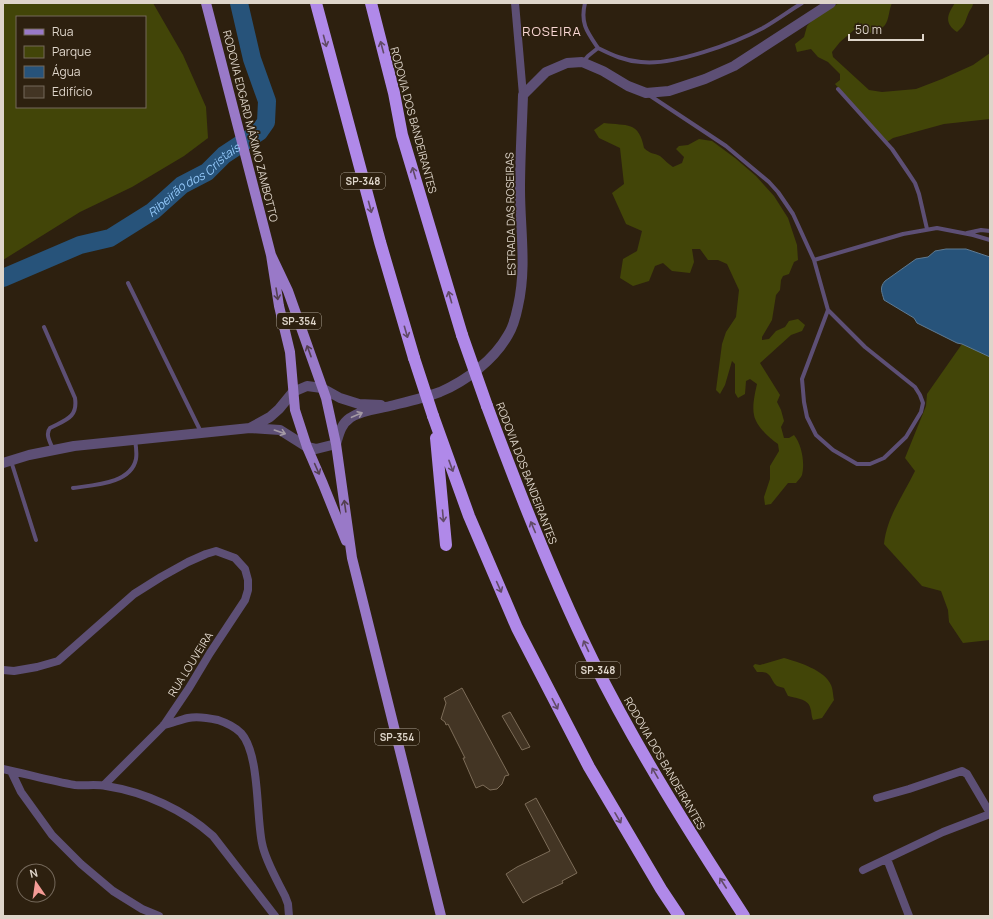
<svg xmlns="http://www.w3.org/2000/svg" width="993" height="919" font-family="Manrope,sans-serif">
  <rect width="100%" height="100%" fill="#2d200f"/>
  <path fill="#424508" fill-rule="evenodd" d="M3,3h150l30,52 23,52 2,31 -24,18 -52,31 -52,25 -77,48zM17,17h128v90h-128z
    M839,3h53c-3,6 -3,17 -7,22 -9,10 -20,9 -31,5l-14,12 -8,10 1,5 36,33 13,2 34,-3 26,-10 31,-14 17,-12v66l-46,5 -51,14 -6,4 -52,-58 5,-4v-6l-12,-12 -10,-5 -7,-8 -14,3 -2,-8 9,-7 3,-11 6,-7z
    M955,3h18c0,4 -2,5 -4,9 -5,11 -2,11 -12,20 -13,-9 -10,-17 -2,-29z
    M604,123c23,3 35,-2 40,25 6,6 10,5 16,8 5,4 8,8 13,11l9,-4 2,-6 -8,-8 3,-3 9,-1 11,-6 13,2 23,17 21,18 18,20 14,22 9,27 1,15 -4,2 -5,12 -6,2 -2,4 -1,10 -4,5 -4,25 -10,17v3l7,-1 7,-8 9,-4 4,-6 9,-2 7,6 -3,6 -11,4 -31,28 20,32 -3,7 4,8 3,11 -3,6 3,11h5l5,-3c8,10 11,28 8,40 -1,3 -4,5 -6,8h-8l-17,21 -6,1 -1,-8 6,-18v-13l9,-15 -1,-7c-9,-6 -22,-18 -24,-29 -2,-9 1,-22 3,-31l-7,-5 -4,2 -1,13 -7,4 -3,-5v-29l-3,-3 -7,24 -5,9 -4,-4 6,-46 4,-12 10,-15 3,-27 -12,-26 -9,-4h-10l-8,-11h-8l2,13 -4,11 -18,-2 -9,-8 -8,3 -6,15 -16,5 -13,-8 3,-19 14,-8 5,-20 -16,-7 -14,-31 12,-9 -4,-36 -21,-10 -5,-8z
    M962,344l28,13v283l-27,3 -14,-21 -1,-12 -7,-19 -19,-5 -38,-42c3,-28 19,-48 31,-73l-10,-13 21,-52 1,-12z
    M784,658c14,4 41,12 47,27 2,4 2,11 3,15l-12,18 -9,2c-2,-4 -1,-8 -3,-13 -2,-8 -15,-9 -22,-11l-4,-8c-2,-1 -5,-1 -7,-2 -8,-7 -4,-15 -20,-14l-4,-6 2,-2 5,1z"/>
  <path fill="#27537a" stroke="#5e7a92" d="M946,249h20l24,8v100l-28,-13 -5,-1 -40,-20 -3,-5 -30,-18c-2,-8 -5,-12 1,-19l31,-22 12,-2 7,-6z"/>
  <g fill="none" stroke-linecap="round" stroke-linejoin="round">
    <path stroke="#27537a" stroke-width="18" id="s1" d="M3,278l77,-33 30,-7 43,-27 29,-26 25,-13 17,-17 35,-23 7,-10 1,-21 -15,-42 -13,-56"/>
  </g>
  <path fill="#433524" stroke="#7d6d59" d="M462,688l47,87 -4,1 -3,8 -5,5 -7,1 -7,-5 -7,3 -13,-30h2l-17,-34 -2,1 -1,-3 -4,-3 5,-16 -2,-5z
    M510,712l20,35 -8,3 -20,-34z
    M536,798l41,75 -15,8 1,2 -30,14 -10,6 -17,-29 11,-7 33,-16 -25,-47z"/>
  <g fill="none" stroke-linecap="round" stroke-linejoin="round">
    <path stroke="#5d4f75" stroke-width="4" d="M585,3c-5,20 2,29 13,45
      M583,62l5,-6 10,-8c14,7 27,13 43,14 32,4 94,-19 122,-34 14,-8 26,-17 39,-25
      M838,89l54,60 15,22 8,12 4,11 8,35
      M649,95l77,51 43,36 9,10 15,22 21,46 14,50 -26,69 2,23 3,15 9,18 17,15 24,14h13l14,-6 22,-21 15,-25 2,-9 -3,-8 -5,-8 -50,-40 -37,-37
      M967,233l14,-3 9,1
      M814,260l89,-26 34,-6 36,7 17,5
      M128,283l73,149
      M44,327l31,71c3,20 -10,22 -25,30 -5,6 0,14 3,21
      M11,461l25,79
      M73,488c20,-3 58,-4 63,-29 1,-6 0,-13 -1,-19"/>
    <path stroke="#5d4f75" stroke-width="8" d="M515,3l8,92
      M3,670l11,1 23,-4 21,-6 76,-67 27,-17 27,-15 18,-8 10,-3 19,7 10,11 3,11v10l-3,10 -35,53 -21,35 -25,37 -60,60
      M164,725c8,-2 16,-5 24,-7 9,-2 21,0 30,2 9,3 16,6 23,13 19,21 15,82 21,110 3,17 15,37 23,53l3,8 1,12
      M3,769c24,5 48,12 72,16 10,1 21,-1 31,1 39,6 78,24 107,50l62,80
      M11,771l10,21 31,43 29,29 32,27 29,18 17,7
      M877,798l32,-9 53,-18 5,3 23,39
      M887,859l22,57
      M863,870l80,-38 47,-18"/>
    <path stroke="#5d4f75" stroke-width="10" d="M250,428l20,-11 9,-8 14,-17 14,-6 15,2 18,10 19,6 22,1
      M3,463l26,-8 45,-9 176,-18 30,2 27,17 9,2 20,-5c3,-10 5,-20 14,-26 11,-8 27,-9 40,-12 16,-4 34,-8 50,-14 26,-11 54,-32 68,-57 5,-8 8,-19 10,-29 9,-39 2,-77 2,-117 0,-31 2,-62 3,-94l23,-23 21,-9 15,-1 21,9 25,15 18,7 23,-2 36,-12 29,-13 97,-63"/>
    <path stroke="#9979c8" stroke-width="10" d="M206,3l65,252 8,51 11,46 5,58 12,37 16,37 23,57
      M271,255l17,36 38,107 10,46 16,114 89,358"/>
    <path stroke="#b089e9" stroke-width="12" d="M316,3l64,239 34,116
      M371,3l23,90 8,42 60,200
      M487,406c32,87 65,171 106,255 44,88 97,172 151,255
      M433,416l36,100 48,112 72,139 72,122 18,27
      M436,438l10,107"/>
    <path stroke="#b089e9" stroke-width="12" d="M462,335l25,71
      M414,358l19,58"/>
  </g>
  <defs><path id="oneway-shaft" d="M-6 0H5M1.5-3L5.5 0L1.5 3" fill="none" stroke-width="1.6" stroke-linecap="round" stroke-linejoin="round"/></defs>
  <g stroke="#614a66">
    <use href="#oneway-shaft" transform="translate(325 41) rotate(75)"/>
    <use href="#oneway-shaft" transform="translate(382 47) rotate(-105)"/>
    <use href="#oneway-shaft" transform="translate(414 173) rotate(-106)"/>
    <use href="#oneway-shaft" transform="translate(370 207) rotate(75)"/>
    <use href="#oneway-shaft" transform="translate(450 297) rotate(-106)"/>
    <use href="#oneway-shaft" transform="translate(406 332) rotate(74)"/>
    <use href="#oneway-shaft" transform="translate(451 466) rotate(70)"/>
    <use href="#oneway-shaft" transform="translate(443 516) rotate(85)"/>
    <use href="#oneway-shaft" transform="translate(533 527) rotate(-113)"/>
    <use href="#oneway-shaft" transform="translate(499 587) rotate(66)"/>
    <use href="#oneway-shaft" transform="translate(586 646) rotate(-115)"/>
    <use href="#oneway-shaft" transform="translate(555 704) rotate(62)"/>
    <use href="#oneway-shaft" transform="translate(655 773) rotate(-120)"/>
    <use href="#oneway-shaft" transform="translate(618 818) rotate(60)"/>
    <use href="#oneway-shaft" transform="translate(723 883) rotate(-123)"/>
  </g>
  <g stroke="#533f50">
    <use href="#oneway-shaft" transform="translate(277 294) rotate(81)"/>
    <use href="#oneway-shaft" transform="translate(309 351) rotate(-110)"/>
    <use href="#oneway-shaft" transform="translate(317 469) rotate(66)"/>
    <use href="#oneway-shaft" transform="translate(345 506) rotate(-98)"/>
  </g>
  <g stroke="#a499a4">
    <use href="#oneway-shaft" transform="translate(357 415) rotate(-23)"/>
    <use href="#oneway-shaft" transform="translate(280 432) rotate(19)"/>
  </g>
  <g text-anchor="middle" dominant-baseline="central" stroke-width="3.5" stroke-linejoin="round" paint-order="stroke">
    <g fill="#2d200f" stroke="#a99f92" stroke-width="1">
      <rect x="341" y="173" width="44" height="16" rx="3"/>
      <rect x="277" y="313" width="44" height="16" rx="3"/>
      <rect x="576" y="662" width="44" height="16" rx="3"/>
      <rect x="375" y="729" width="44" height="16" rx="3"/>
    </g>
    <g font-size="10" font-weight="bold" fill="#ded5ca">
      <text x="363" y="181">SP-348</text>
      <text x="299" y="321">SP-354</text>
      <text x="598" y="670">SP-348</text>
      <text x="397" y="737">SP-354</text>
    </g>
    <g font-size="11" fill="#ded5ca" stroke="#2d200f">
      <text transform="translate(414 120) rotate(75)">RODOVIA DOS BANDEIRANTES</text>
      <text transform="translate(251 126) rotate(76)">RODOVIA EDGARD MÁXIMO ZAMBOTTO</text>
      <text transform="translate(510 214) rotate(-91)">ESTRADA DAS ROSEIRAS</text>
      <text transform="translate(527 473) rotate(69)">RODOVIA DOS BANDEIRANTES</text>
      <text transform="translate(190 664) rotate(-58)">RUA LOUVEIRA</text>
      <text transform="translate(665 763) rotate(60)">RODOVIA DOS BANDEIRANTES</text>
    </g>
    <g font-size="12" font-style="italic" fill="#92c7f8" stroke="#2d200f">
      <text stroke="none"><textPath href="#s1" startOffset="217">Ribeirão dos Cristais</textPath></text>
    </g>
    <g font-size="13" letter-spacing="1" fill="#fbd8d5" stroke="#2d200f">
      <text x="552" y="31">ROSEIRA</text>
    </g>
  </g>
  <rect width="993" height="919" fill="none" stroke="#ded5ca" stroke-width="8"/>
  <rect x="16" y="16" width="130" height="92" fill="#2d200f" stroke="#74685a"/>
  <rect x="24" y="29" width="20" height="6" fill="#9979c8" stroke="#74685a"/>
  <text x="52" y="36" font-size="12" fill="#ded5ca">Rua</text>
  <rect x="24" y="46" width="20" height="12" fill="#424508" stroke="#74685a"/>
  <text x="52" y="56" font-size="12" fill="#ded5ca">Parque</text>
  <rect x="24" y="66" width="20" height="12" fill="#27537a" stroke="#74685a"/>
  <text x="52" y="76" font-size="12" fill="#ded5ca">Água</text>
  <rect x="24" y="86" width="20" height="12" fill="#433524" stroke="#74685a"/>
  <text x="52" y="96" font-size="12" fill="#ded5ca">Edifício</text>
  <g transform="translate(36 883) rotate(347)"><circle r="19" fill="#2d200f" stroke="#74685a"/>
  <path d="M0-3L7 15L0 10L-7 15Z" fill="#f59c96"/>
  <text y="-6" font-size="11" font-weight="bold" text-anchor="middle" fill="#ded5ca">N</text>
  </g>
  <path d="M849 34v6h74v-6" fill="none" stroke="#ded5ca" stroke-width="2"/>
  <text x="855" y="34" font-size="12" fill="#ded5ca" stroke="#2d200f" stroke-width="3" paint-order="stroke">50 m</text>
</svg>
